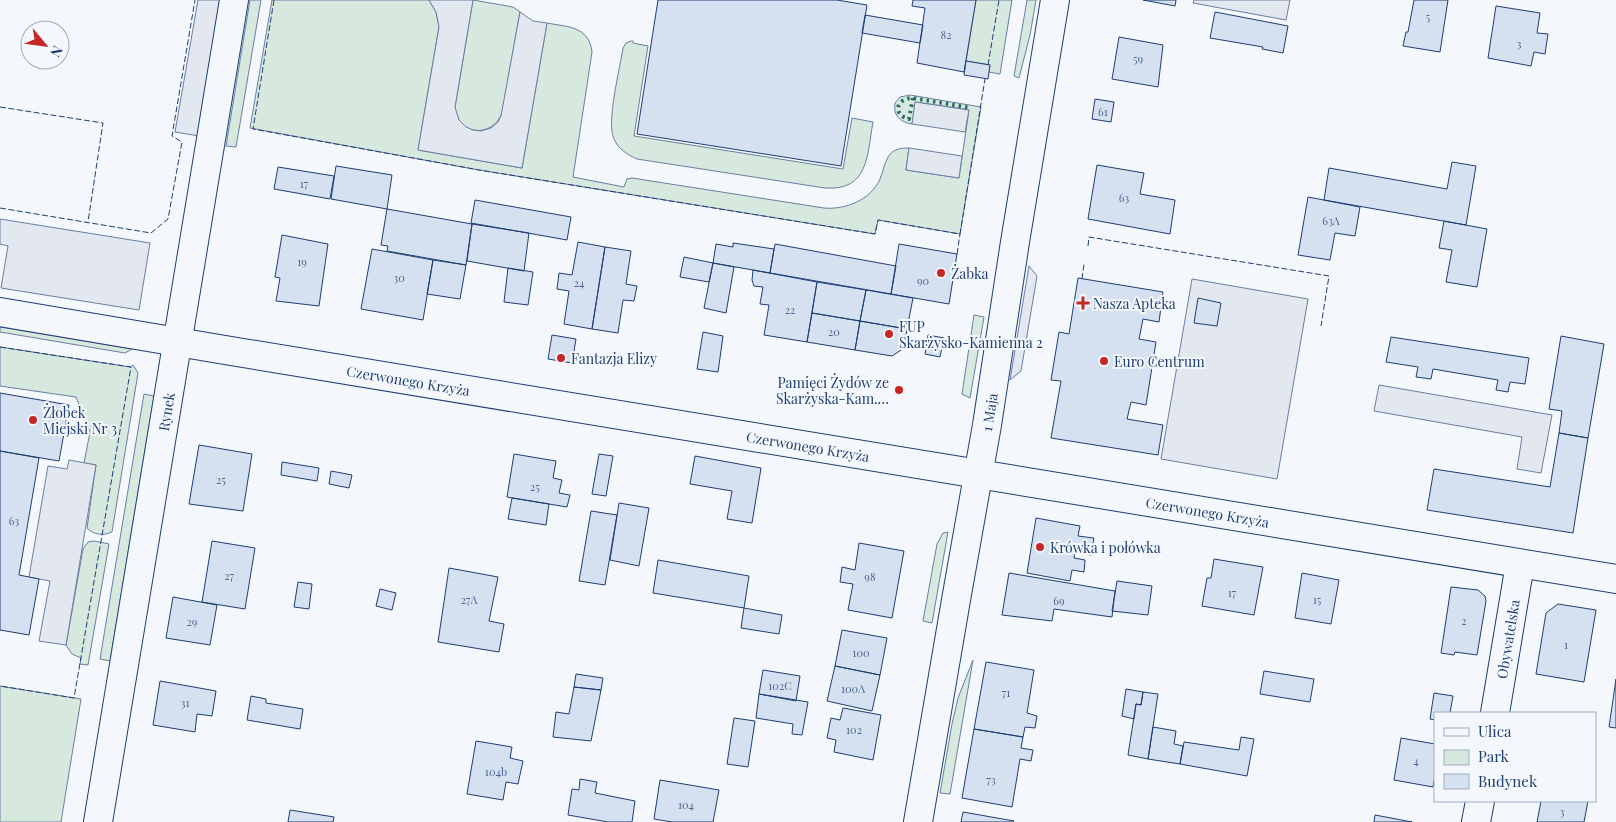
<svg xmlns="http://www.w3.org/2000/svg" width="1616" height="822" font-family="'Playfair Display',serif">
  <rect width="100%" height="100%" fill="#f4f7fb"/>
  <path fill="#d7e8df" stroke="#687fa3" d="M250,0h11l-25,147 -10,-1z
    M272,0h157l7,12 3,15 -21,123 104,18 25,-145c21,4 42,3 45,29l-19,125 51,10 3,-8 5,-1 192,30c21,2 47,-8 56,-29 3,-7 4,-15 8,-22 5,-8 12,-9 21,-9l-3,22 53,8 10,-68 -53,-8 -4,22c-12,-2 -19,-8 -17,-21l5,-6 10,-2 71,12 -21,127 -82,-14 -3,14 -396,-64 -229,-42z
    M473,0l40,7 7,5 -18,101c-10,26 -45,22 -47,-6z
    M976,0h36l-12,74 -11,-2 1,-7 -24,-4z
    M1027,0h9l-6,35 -11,43 -5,-2z
    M631,41h2v2l15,3 -14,90 209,33 9,-51 21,4c-6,33 -4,69 -48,66l-188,-29c-9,-4 -19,-10 -23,-20 -8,-16 6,-71 9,-91l3,-5z
    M974,315l10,2 -14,81 -8,-4z
    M0,327l132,22 -7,4 -125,-21z
    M0,347l130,20 3,-2 5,8 -26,159c-9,4 -18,3 -25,-4l9,-63 -12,-2 6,-31 -14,-35 -76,-11z
    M144,394l10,2 -44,265 -10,-2z
    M948,532l-16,91 -9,-2 14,-77 6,-11z
    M94,541l15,3 -21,121 -8,-1 1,-6 -9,-4 -6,-9 17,-96 5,-7z
    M973,660l-23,134 -10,-1 12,-69 6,-26z
    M0,686l81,13 -20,123h-61z"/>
  <path fill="#e3e8f0" stroke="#687fa3" d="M198,0h24l-23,136 -24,-4z
    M429,0h44l-18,107 4,13 7,7 7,3 8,1 10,-3 7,-6 3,-6 19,-104 13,9 14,2 -25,145 -104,-18 21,-123 -3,-15z
    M1194,0h96l-4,20 -93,-17z
    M915,102l54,8 -4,22 -53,-8z
    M909,148l53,8 -3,22 -53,-8z
    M0,219l150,24 -11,67 -138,-22 7,-42 -8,-2z
    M1029,266l8,10 -16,95 -11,9z
    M1192,279l116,20 -31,180 -116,-20z
    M1379,385l173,30 -11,58 -24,-4 5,-32 -148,-26z
    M69,460l27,5 -30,180 -27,-4 11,-60 -21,-4 19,-111 19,3z"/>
  <path fill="#d5e0f0" stroke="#1d3f73" d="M658,0h179l30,5 -26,161 -204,-32z
    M913,0h63l-12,72 -47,-9 8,-55 -13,-2z
    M1143,0h33l-1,6z
    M1414,0h34l-8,52 -37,-6 3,-14h2z
    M1496,6l44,7 -3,20 11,1 -3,20 -11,-2 -3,14 -43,-8z
    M1215,12l73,14 -5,27 -21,-4 1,-2 -53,-9z
    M865,15l58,10 -3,18 -58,-10z
    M1119,37l44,8 -5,42 -46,-8z
    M966,61l24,4 -2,14 -24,-4z
    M1095,99l19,3 -3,20 -19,-3z
    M1452,162l24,4 -10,59 -142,-25 5,-32 118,21z
    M1097,165l47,8 -4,21 35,6 -5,34 -82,-15z
    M336,166l56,9 -5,34 -56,-10z
    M278,167l56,9 -4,23 -56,-10z
    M1308,197l52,10 -5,29 -20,-3 -5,27 -32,-5z
    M475,200l96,17 -4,23 -96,-17z
    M387,209l85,15 -6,41 -79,-14 1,-5 -7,-1z
    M1444,221l43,8 -10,58 -31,-5 6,-32 -13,-2z
    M472,224l57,9 -5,38 -57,-10z
    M282,235l46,9 -9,62 -43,-5 4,-23 -5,-1z
    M578,242l27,5 -13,82 -28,-5 5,-33 -12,-2 2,-16 13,2z
    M733,243l41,6 -4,24 -57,-10 3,-19 17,3z
    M775,244l121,22 -5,28 -121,-21z
    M899,244l58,10 -8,50 -58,-10z
    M605,247l26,4 -5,33 11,2 -3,15 -11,-1 -5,33 -26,-4z
    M372,249l61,11 -10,60 -62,-11z
    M684,257l29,6 -4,19 -29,-5z
    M433,260l33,5 -6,34 -33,-5z
    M713,263l21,4 -8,46 -22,-5z
    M508,268l25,4 -5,33 -24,-3z
    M753,270l64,12 -10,60 -43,-7 5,-30 -9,-1 3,-17 -9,-1 -2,-6z
    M1078,278l85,14 -4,30 -16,-3 -4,20 17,3 -10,63 -15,-3 -4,17 36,6 -5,30 -107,-17 10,-57 -10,-1 8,-48 10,2z
    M817,282l49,8 -6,31 -48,-8z
    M866,290l47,8 -6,31 -47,-8z
    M1198,298l23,5 -4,23 -23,-3z
    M812,313l48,8 -5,29 -48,-8z
    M860,321l47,8 -3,19 -12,8 -37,-6z
    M703,332l20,4 -5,36 -21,-3z
    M552,335l24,4 -4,24 -24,-4z
    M928,335l16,3 -4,19 -15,-3z
    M1561,336l43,8 -16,94 -29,-5 3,-22 -13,-2z
    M1391,337l138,21 -4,26 -15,-2 -2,10 -12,-2 2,-10 -65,-11 -2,10 -15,-2 2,-10 -32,-5z
    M0,393l69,12 -10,56 -59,-10z
    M1559,433l29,5 -15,95 -146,-23 7,-41 116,18z
    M199,445l53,9 -9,57 -54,-7z
    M0,451l39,7 -20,117 20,4 -10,56 -29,-5z
    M514,454l42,7 -3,17 9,2 -3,13 11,2 -3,12 -60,-10z
    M599,454l14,2 -7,40 -14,-2z
    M695,456l66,12 -9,55 -25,-4 5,-28 -42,-7z
    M282,462l37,6 -2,13 -36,-6z
    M331,471l21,4 -3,13 -20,-4z
    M512,498l37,6 -3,21 -38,-6z
    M619,503l30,5 -10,58 -29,-6z
    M591,511l26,4 -12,70 -26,-4z
    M1036,518l44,8 -2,10 16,2 -3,17 -16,-3 -1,6 11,2 -1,12 -12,-2 -2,11 -43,-8z
    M212,541l43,7 -10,61 -43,-7z
    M859,543l45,8 -12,67 -44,-8 5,-26 -13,-2 2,-15 13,3z
    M1214,559l49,8 -9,48 -52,-9 5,-28h4z
    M658,560l91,16 -5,32 -91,-15z
    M449,568l49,9 -9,44 15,3 -5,28 -61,-10z
    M1009,573l106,18 -3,26 -58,-8 -2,12 -50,-6z
    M1302,573l37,7 -8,44 -36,-6z
    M1117,581l35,5 -4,29 -36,-4z
    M298,582l14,2 -3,25 -15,-2z
    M1451,587l27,3 7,6 1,5 -9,54 -22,-3 -1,3 -13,-2z
    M380,589l16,4 -4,17 -16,-4z
    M173,597l44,8 -7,40 -44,-7z
    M1558,604l38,6 -12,72 -48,-8 10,-61z
    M744,608l38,7 -3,19 -38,-6z
    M842,630l45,8 -7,37 -45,-9z
    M986,662l48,8 -7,43 10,3 -2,12 -10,-1 -2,10 -49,-8z
    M835,666l45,9 -8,36 -45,-10z
    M763,670l37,6 -4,25 -37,-7z
    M1264,671l50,8 -4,23 -50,-8z
    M576,674l27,4 -2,12 -27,-3z
    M1616,679v49l-7,-1z
    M160,681l56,10 -4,25 -15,-2 -2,18 -42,-7z
    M574,687l27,3 -10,51 -38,-4 3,-25 13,2z
    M1126,689l17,3 -2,13 -5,-1 -2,15 -12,-3z
    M1143,692l15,2 -10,65 -20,-4 8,-51 5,1z
    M1434,693l19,3 -3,17h-15v7l-5,-1z
    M759,694l49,8 -6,33 -10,-1 1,-10 -37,-6z
    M251,696l15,3v4l37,6 -3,20 -53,-9z
    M843,708l38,7 -8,45 -39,-8 2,-12 -9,-2 4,-20 9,2z
    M734,718l21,3 -7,46 -21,-3z
    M1153,727l23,4 -2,13 9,2 -3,18 -32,-5z
    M974,729l49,8 -2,11 12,2 -2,11 -11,-2 -8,48 -50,-9z
    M1241,737l13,2 -7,37 -67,-12 4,-22 55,8z
    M1401,738l34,6v32l-2,11 -39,-7z
    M476,741l36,6 -2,11 13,3 -5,23 -12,-2 -3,18 -36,-6z
    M580,779l17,3 -2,11 40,8 -3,21h-24l-40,-7 4,-26 7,1z
    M660,780l59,10 -6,32h-41l-18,-3z
    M1541,801h47l-4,21h-47z
    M290,810l44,7 -1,5h-45z
    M963,812l51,9 -1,1h-52z
    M1375,815l37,7h-38z"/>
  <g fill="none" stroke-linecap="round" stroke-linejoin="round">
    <g stroke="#1d3f73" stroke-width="30">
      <g id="minor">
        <path id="s1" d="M0,312l231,39 1385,228"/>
        <path id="s2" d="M1495,713l25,-149"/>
        <path id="s3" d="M98,822l136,-822"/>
        <path id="s4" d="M918,822l38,-222 31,-175 28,-183 40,-242"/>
        <path d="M1476,822l4,-21"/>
      </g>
    </g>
    <use href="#minor" stroke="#f4f7fb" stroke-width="28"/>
    <path stroke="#2c6c60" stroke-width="4" stroke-dasharray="2.5 4" stroke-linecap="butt" d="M913,98l-4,21c-17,-4 -13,-21 4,-21l58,10"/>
    <path stroke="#1d3f73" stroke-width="1" stroke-dasharray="6 2.5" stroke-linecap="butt" d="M274,0l-21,129 226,41 396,64 3,-14 82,14 25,-155
      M988,65l11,-65
      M0,107l103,16 -15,99
      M0,208l151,25 17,-14 14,-77 -10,-6 23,-136
      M1088,246l1,-9 240,39 -8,50
      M957,254l3,-20
      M1082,279l2,-15
      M0,347l131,20 -57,331 -74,-12"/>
  </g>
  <g fill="#c62828" stroke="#f4f7fb" stroke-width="2">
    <circle cx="941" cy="273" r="5"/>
    <path d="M1080.5 295.5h5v5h5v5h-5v5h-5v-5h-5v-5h5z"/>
    <circle cx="889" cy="334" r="5"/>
    <circle cx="561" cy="358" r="5"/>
    <circle cx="1104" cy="361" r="5"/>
    <circle cx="899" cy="390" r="5"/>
    <circle cx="33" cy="420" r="5"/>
    <circle cx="1040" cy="547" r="5"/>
  </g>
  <g text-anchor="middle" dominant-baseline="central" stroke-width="4" stroke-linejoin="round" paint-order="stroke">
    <g font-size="11" fill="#4b6792">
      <text x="1428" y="16">5</text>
      <text x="946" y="34">82</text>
      <text x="1519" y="43">3</text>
      <text x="1138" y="58">59</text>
      <text x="1103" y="111">61</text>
      <text x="304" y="183">17</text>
      <text x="1124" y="197">63</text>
      <text x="1331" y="220">63A</text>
      <text x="302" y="261">19</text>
      <text x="399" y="277">30</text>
      <text x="923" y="280">90</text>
      <text x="579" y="282">24</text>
      <text x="790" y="309">22</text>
      <text x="834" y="331">20</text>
      <text x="221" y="479">25</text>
      <text x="535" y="486">25</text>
      <text x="14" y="520">63</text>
      <text x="229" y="575">27</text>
      <text x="870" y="576">98</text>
      <text x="1232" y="592">17</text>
      <text x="469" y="599">27A</text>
      <text x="1317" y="599">15</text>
      <text x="1059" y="600">69</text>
      <text x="1464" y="620">2</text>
      <text x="192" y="621">29</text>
      <text x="1566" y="644">1</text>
      <text x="861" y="652">100</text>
      <text x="780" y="685">102C</text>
      <text x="853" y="688">100A</text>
      <text x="1006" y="692">71</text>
      <text x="185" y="702">31</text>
      <text x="854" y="729">102</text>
      <text x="1416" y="760">4</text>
      <text x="496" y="771">104b</text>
      <text x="991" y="779">73</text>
      <text x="686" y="804">104</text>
      <text x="1562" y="811">3</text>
    </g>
    <g font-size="14" fill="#1d3f73" stroke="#f4f7fb" text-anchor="start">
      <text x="951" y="273">Żabka</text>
      <text x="1093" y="303">Nasza Apteka</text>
      <text x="899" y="326">FUP<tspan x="899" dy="16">Skarżysko-Kamienna 2</tspan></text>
      <text x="571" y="358">Fantazja Elizy</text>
      <text x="1114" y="361">Euro Centrum</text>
      <text x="889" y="382" text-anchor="end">Pamięci Żydów ze<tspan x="889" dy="16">Skarżyska-Kam.…</tspan></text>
      <text x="43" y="412">Żłobek<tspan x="43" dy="16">Miejski Nr 3</tspan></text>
      <text x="1050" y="547">Krówka i połówka</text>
    </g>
    <g font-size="14" fill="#1d3f73" stroke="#f4f7fb">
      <text stroke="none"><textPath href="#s1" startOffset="414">Czerwonego Krzyża</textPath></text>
      <text stroke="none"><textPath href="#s3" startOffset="416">Rynek</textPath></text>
      <text stroke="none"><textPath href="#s4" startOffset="416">1 Maja</textPath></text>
      <text stroke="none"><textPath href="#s1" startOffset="819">Czerwonego Krzyża</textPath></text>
      <text stroke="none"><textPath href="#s1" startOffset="1224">Czerwonego Krzyża</textPath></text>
      <text stroke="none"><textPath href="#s2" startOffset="75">Obywatelska</textPath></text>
    </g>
  </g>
  <rect x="1434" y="712" width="162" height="90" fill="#f4f7fb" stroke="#9eadc5"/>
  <rect x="1444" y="728" width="25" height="8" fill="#f4f7fb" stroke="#9eadc5"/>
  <text x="1478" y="737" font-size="15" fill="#1d3f73">Ulica</text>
  <rect x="1444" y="750" width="25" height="15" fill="#d7e8df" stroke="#9eadc5"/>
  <text x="1478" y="762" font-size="15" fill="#1d3f73">Park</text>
  <rect x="1444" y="774" width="25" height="15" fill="#d5e0f0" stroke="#9eadc5"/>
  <text x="1478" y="787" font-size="15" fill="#1d3f73">Budynek</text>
  <g transform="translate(45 45) rotate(119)"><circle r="24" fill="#f4f7fb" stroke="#9eadc5"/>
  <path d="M0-4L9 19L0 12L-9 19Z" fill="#c62828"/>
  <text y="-8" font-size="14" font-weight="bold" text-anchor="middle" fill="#1d3f73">N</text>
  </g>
</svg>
